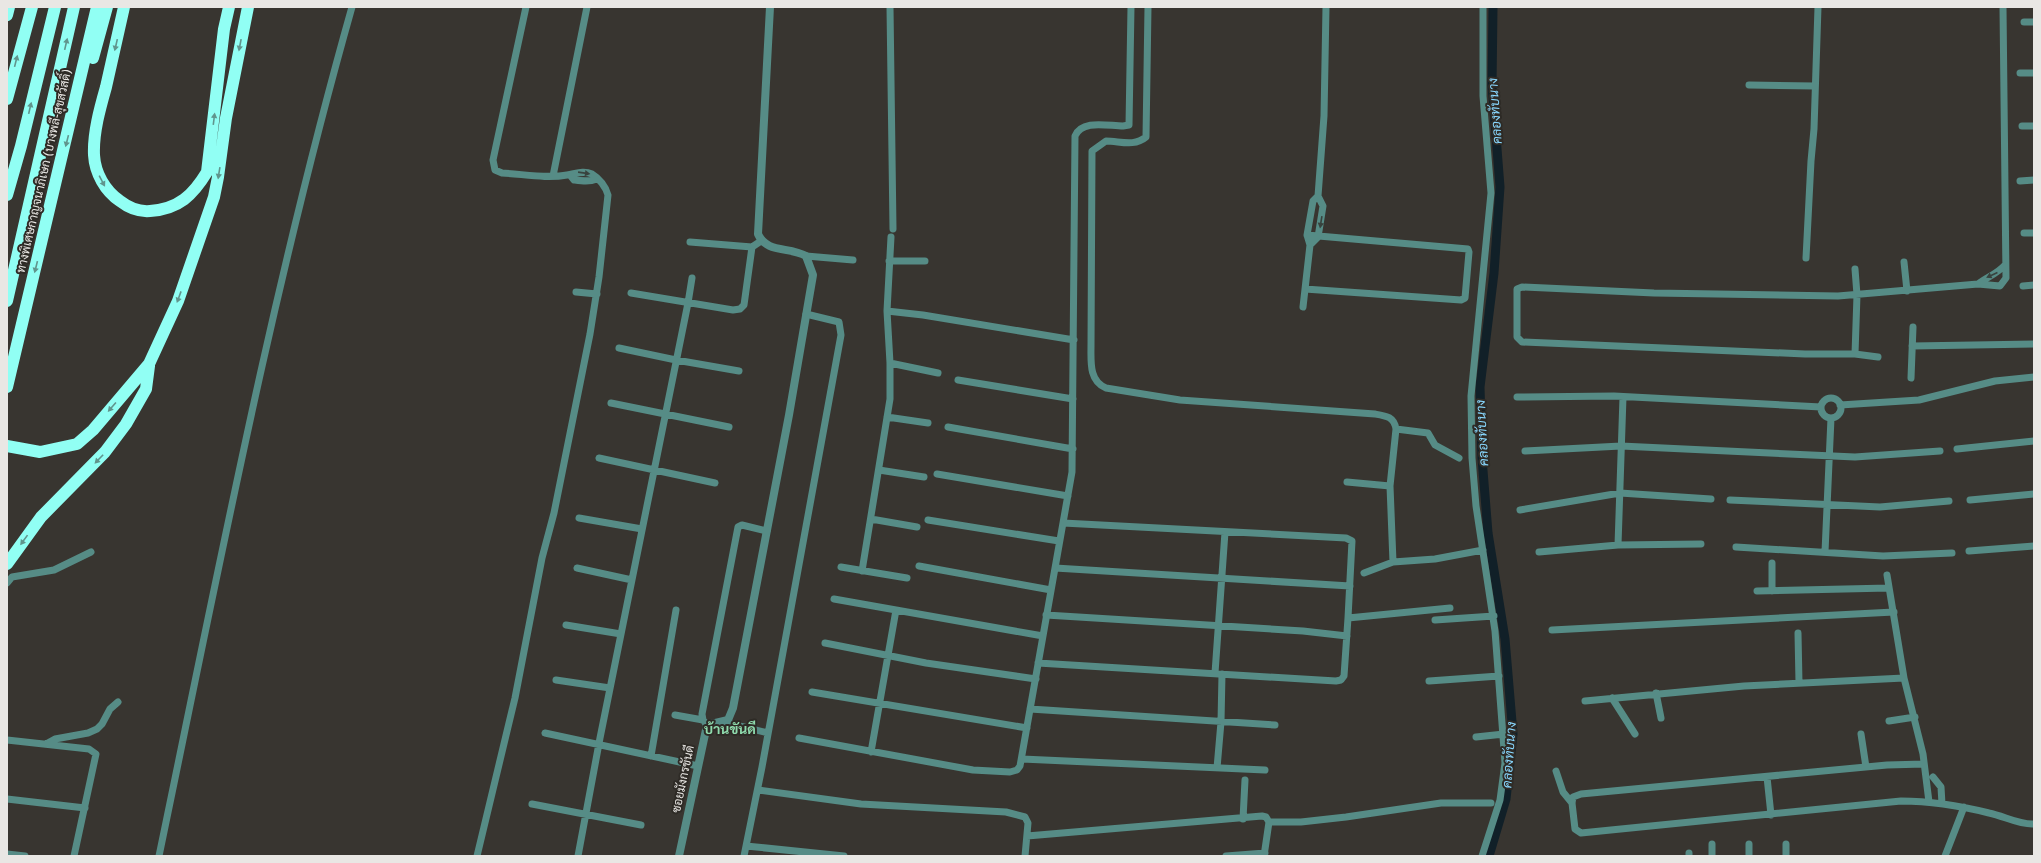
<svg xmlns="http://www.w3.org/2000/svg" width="2041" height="863" font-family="'DejaVu Sans',Sarabun,sans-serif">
  <rect width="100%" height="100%" fill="#383530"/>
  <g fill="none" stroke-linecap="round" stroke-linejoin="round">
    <path stroke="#112028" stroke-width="9" d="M1489,856l17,-57 7,-65 -8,-95 -17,-106 -6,-75 -2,-71 14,-114 6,-86 -8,-102 1,-78"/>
    <path stroke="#568c86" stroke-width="7" d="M890,7l3,222
      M1148,7l-2,130c-12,10 -26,4 -40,4l-14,10 -1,195c0,16 -2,35 15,42l74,12 195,14c12,2 19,3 21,15l-6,57 3,76
      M2024,22h10
      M2020,73h14
      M1749,85l66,1
      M2022,126h12
      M570,175l4,5c8,1 15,2 23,-1
      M553,176l34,-169
      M2020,181l14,-1
      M2024,233h10
      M690,242l62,5
      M1310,245l8,-8 5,-31 -5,-10 6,-80 2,-109
      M806,256l47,4
      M1806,258l5,-97 3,-32 4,-122
      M889,261h36
      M1904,262l3,29
      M1855,269l2,26 -2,59
      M1978,284c9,-7 19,-10 27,-19
      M2023,286l11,-1
      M1305,289l156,11 4,-2 4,-46 -1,-3 -161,-14
      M576,292l21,2
      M631,293l102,17 7,-1 4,-4 8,-58 9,-6
      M1303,307l7,-62 -3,-10 6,-34 5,-5
      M887,311l36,4 151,25
      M1912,346l122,-2
      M619,348l57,12 63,11
      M1878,357l-23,-3h-50l-283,-12 -5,-5v-48l5,-2 132,6 184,3 140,-12 22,2 6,-8 -3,-271
      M890,363l48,10
      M1911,378l2,-51
      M958,380l115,19
      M1517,397l97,-1 207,11
      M1821 408a10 10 0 1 1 20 0a10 10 0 1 1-20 0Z
      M611,403l118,24
      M1840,405l79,-5 76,-19 39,-4
      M887,417l41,6
      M948,427l125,22
      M1396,429l32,4 7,12 24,13
      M1957,449l77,-8
      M1525,451l96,-5 234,11 85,-6
      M599,458l116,25
      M879,470l45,7
      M937,474l131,22
      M1347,482l43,4
      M1730,500l150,7 69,-6
      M1970,500l64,-6
      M1520,510l100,-17 91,6
      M579,518l63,11
      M871,519l46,8
      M928,520l131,21
      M1618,545l5,-148
      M1736,547l147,9 69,-3
      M1969,551l65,-5
      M1539,552l79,-7 83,-1
      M1825,552l6,-134
      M1772,563v28
      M919,566l132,24
      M841,567l66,11
      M577,568l55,12
      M1055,568l295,18
      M862,571l28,-172v-36l-3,-52 4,-74
      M1364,573l29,-11 42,-3 48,-9
      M1887,575l17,103 19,76 6,48
      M7,583l5,-6 42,-7 37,-18
      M1757,591l132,-3
      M834,599l209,37
      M1046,615l257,16 44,5
      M1348,618l102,-10
      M1435,620l59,-4
      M566,625l55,9
      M1552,630l342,-18
      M1798,633l1,50
      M825,643l101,20 110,16
      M1038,663l298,18 5,-1 3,-4 4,-58 4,-77 -6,-3 -283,-15
      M1215,673l10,-141
      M556,680l54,8
      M1429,681l70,-5
      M812,692l215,36
      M1656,693l5,25
      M1612,698l23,36
      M1585,701l159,-15 160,-8
      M1030,709l245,16
      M675,715l28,5
      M1889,721l26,-4
      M724,722l44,11
      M707,725l-4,-5 -1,-6 36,-187 4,-2 25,6
      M545,733l153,33
      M1861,734l5,33
      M1476,737l28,-3
      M799,738l174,32 37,2 7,-2 3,-4 52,-294 3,-336c7,-17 33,-10 48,-10l6,-1 2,-118
      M7,740l82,9 7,5 -22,102
      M46,744l9,-5 33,-6 9,-4 5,-5 8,-15 8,-7
      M871,752l25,-142
      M651,756l25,-146
      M1022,759l243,11
      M1924,764l-37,1 -306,29 -8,3 -1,6 3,26 6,4 320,-32c30,0 60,5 88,12 15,3 30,12 45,11
      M1217,768l4,-46 1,-48
      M1556,771l7,21 9,11
      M1767,777l4,38
      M1933,777l8,10 1,17
      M758,790l103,14 145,8 19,5 3,6 -3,33
      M7,799l78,9
      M532,804l109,21
      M1243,819l2,-39
      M1269,822h32l45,-5 95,-14h50
      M1027,836l235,-20 4,1 3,5 -5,34
      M1712,844v12
      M1786,844v12
      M746,846l98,10
      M7,854l18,2
      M159,856c59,-284 114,-570 193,-849
      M477,856l38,-158 27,-140 12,-45 36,-179 9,-57 9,-82c-2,-8 -9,-17 -16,-21 -9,-4 -17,0 -25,1 -21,4 -44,-1 -65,-2l-7,-3 -2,-10 33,-153
      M578,856l22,-118 88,-435 4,-25
      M744,856l18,-89 79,-432 -2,-13 -33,-8
      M1226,856l39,-3
      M1482,856l18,-56 5,-37 -10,-132 -19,-125 -4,-48 -1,-62 20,-203 -8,-97v-89
      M1689,856v-3
      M1749,856v-12
      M1945,856l19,-49"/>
    <path stroke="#568c86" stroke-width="8" d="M679,856l28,-131 21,-5 5,-12 56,-293 24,-140 -7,-19c-17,-10 -39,-2 -48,-22l12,-227"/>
    <path stroke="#91fff4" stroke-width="12" d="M124,7c-6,27 -12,53 -18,80 -6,21 -13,46 -12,68 1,18 11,36 26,46 9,7 18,11 30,10 29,-2 43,-16 57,-39l17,-143 5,-22
      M7,15l2,-8
      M93,58l14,-51
      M7,99l25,-92
      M7,195l14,-49 34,-139
      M7,301l67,-294
      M7,387l90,-380
      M7,446l33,6 37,-8 16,-14 56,-66 29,-63 36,-104 4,-20 8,-59 22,-111
      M7,564l34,-47 64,-65 21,-28 20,-35 3,-23"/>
  </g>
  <defs><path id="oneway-solid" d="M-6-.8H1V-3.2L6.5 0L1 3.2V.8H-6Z"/></defs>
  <g fill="#60958d">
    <use href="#oneway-solid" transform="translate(66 44) rotate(-77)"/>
    <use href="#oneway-solid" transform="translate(116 45) rotate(103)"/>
    <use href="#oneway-solid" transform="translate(240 45) rotate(101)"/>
    <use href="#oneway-solid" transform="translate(16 61) rotate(-76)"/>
    <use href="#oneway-solid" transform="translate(30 108) rotate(-77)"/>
    <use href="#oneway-solid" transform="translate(214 119) rotate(-83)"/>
    <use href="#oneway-solid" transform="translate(67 141) rotate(104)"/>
    <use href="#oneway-solid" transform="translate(219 173) rotate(99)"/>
    <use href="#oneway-solid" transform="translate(102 181) rotate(62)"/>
    <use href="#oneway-solid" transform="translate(36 267) rotate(104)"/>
    <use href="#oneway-solid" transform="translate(179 297) rotate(110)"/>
    <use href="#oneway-solid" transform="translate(112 407) rotate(131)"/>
    <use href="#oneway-solid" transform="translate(99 459) rotate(134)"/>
    <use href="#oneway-solid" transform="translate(24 540) rotate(126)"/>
  </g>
  <g fill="#38433e">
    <use href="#oneway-solid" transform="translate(584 173) rotate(8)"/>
    <use href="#oneway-solid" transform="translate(1321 222) rotate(99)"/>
    <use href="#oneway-solid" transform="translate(1992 275) rotate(155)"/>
  </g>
  <g text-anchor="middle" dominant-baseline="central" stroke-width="4" stroke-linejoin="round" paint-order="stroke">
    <g font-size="12" fill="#e9e7e4" stroke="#2e2b26">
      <text transform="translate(44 171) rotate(-77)">ทางพิเศษกาญจนาภิเษก (บางพลี-สุขสวัสดิ์)</text>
      <text transform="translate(683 779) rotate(-78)">ซอยมังกรขันดี</text>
    </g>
    <g font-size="13" font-style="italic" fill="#89d8ff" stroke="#2e2b26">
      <text transform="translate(1495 111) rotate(-94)">คลองทับนาง</text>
      <text transform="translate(1482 433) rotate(-93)">คลองทับนาง</text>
      <text transform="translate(1509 755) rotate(-86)">คลองทับนาง</text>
    </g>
    <g font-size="14" font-weight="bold" fill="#8fdbad" stroke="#2e2b26">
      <text x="730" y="729">บ้านขันดี</text>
    </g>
  </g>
  <rect width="2041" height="863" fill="none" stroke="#e9e7e4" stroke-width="16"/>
</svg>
